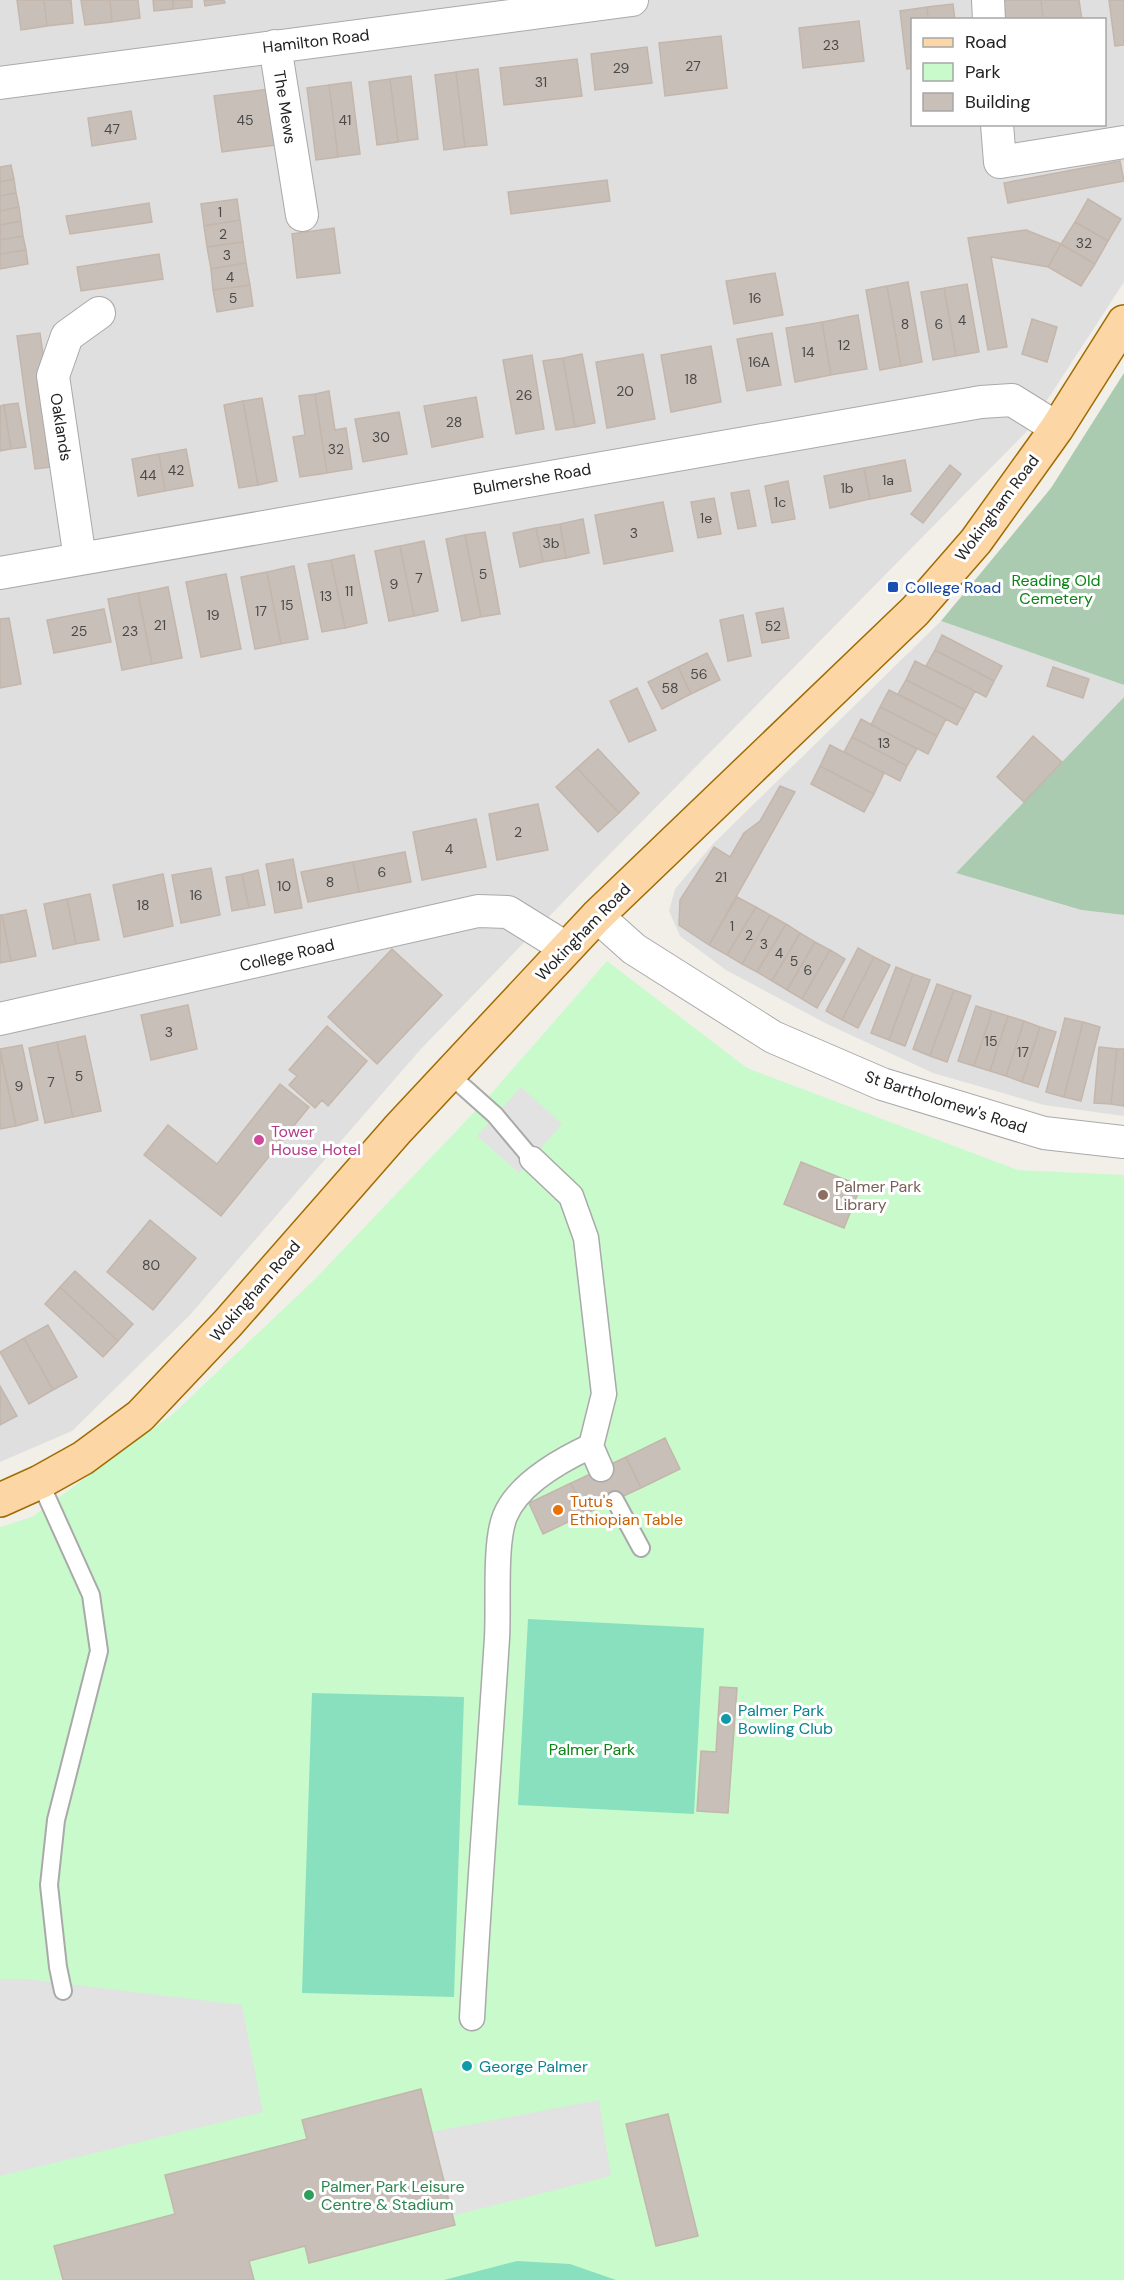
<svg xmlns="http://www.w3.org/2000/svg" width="1124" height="2280" font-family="'DM Sans',sans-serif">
  <rect width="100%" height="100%" fill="#f2efe9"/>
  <path fill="#e0dfdf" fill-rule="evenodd" d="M0,0h1124v282l-97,149 -429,435 -178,184 -231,266 -117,115 -72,31zM912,20h192v104h-192z
    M941,621l183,64v12l-168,176 124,37 44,5v201l-80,-11 -111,-32 -106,-49 -101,-54 -46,-34 -11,-25 6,-22 38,-45z"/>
  <path fill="#aacbaf" d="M1124,373v312l-183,-64 110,-133z
    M1124,697v218l-43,-5 -125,-37z"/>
  <path fill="#c8facc" d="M607,961l140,107 271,102 106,5v1105h-1124v-753l32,-10 142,-104 141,-134 168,-176z"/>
  <path fill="#88e0be" d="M528,1619l176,9 -10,186 -176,-9z
    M312,1693l152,4 -10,300 -152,-4z
    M517,2261l53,3 46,16h-172z"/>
  <path fill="#e2e2e2" d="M521,1087l41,37 -43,49 -42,-37z
    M0,1979h26l216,26 21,107 -263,64z
    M599,2100l12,76 -160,40 -20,-84z"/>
  <path fill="#c7bfb8" stroke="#c4b6ab" stroke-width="1.5" d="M17,0h27l3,26 -26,4z
    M44,0h27l2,23 -26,3z
    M81,0h29l2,22 -27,3z
    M110,0h28l2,18 -28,4z
    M153,0h20v9l-19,2z
    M173,0h19v7l-19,2z
    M204,0h20l1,3 -20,3z
    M1002,0h39l2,20h-38z
    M1041,0h38l3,20h-39z
    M1109,0h15v45l-9,1z
    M953,4l2,16h-27l-1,-13z
    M927,7l1,13h-16v48l-5,1 -7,-58z
    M859,21l5,40 -61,7 -4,-40z
    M721,36l6,52 -62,8 -6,-53z
    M647,47l5,36 -57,7 -4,-36z
    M577,59l5,37 -78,9 -4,-37z
    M478,69l9,76 -22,2 -9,-75z
    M456,72l9,75 -21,3 -9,-75z
    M411,76l7,63 -20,3 -8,-63z
    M390,79l8,63 -21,3 -8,-63z
    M351,82l9,72 -22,3 -9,-72z
    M329,85l9,72 -22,3 -9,-72z
    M269,89l7,56 -54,7 -8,-56z
    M131,111l5,28 -44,7 -4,-28z
    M1120,161l4,20 -116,22 -4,-20z
    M11,165l3,14 -14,3v-15z
    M14,179l2,14 -16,3v-14z
    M607,180l3,21 -99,13 -3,-22z
    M16,193l3,14 -19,4v-15z
    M237,199l3,21 -36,6 -3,-22z
    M1088,199l33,20 -13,22 -33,-19z
    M149,203l3,19 -82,12 -4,-18z
    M19,207l2,14 -21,4v-14z
    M240,220l3,22 -36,5 -3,-21z
    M21,221l2,15 -23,4v-15z
    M1075,222l33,19 -13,23 -34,-20z
    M334,228l6,45 -43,5 -5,-44z
    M1026,230l35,14 -13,23 -57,-10 16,90 -19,3 -20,-112z
    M23,236l3,14 -26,4v-14z
    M243,242l3,21 -35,6 -4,-22z
    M1061,244l34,20 -14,22 -33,-19z
    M26,250l2,14 -28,5v-15z
    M159,254l4,25 -82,12 -4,-24z
    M246,263l4,22 -37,5 -2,-21z
    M775,273l8,42 -49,9 -8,-43z
    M908,282l14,80 -21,4 -14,-80z
    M967,284l12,68 -23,4 -12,-68z
    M250,285l3,21 -36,6 -4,-22z
    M887,286l14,80 -21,4 -14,-80z
    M944,288l12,68 -23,4 -12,-68z
    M858,315l9,54 -36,6 -9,-53z
    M1032,319l25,8 -10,35 -25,-8z
    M822,322l9,53 -36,7 -9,-54z
    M40,333l19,133 -24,3 -18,-133z
    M772,333l9,52 -34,6 -10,-52z
    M711,346l10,56 -50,10 -10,-57z
    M582,354l13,69 -20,4 -12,-69z
    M643,354l12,65 -48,9 -11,-66z
    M532,355l12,74 -28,5 -13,-74z
    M563,358l12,69 -19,3 -13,-69z
    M329,391l6,39 11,-2 6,41 -25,4 -12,-79z
    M315,394l12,79 -27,4 -7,-40 12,-2 -6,-39z
    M476,397l7,40 -51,10 -8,-41z
    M262,398l15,83 -19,4 -15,-84z
    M243,401l15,84 -19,3 -15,-83z
    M18,403l8,44 -15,2 -7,-44z
    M4,405l7,44 -11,2v-45z
    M399,412l8,42 -44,8 -8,-43z
    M186,449l7,37 -28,5 -6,-37z
    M159,454l6,37 -27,5 -6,-37z
    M905,460l6,31 -41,8 -6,-31z
    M950,465l11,9 -38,49 -12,-9z
    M864,468l6,31 -40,9 -6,-32z
    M788,481l7,38 -23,4 -7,-37z
    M749,490l7,36 -18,3 -7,-36z
    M714,498l7,36 -23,4 -7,-36z
    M663,502l10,49 -69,13 -9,-49z
    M583,519l6,34 -23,5 -6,-34z
    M560,524l6,34 -23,4 -7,-34z
    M536,528l7,34 -23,5 -7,-34z
    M485,532l15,82 -19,3 -16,-82z
    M465,535l16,82 -19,4 -16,-82z
    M424,541l14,70 -24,5 -14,-70z
    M400,546l14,70 -25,5 -14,-70z
    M354,555l13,68 -22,5 -14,-68z
    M331,560l14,68 -23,4 -14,-68z
    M294,566l14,73 -27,5 -14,-72z
    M267,572l14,72 -26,5 -14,-72z
    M226,574l15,75 -40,8 -15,-75z
    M168,587l14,71 -30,6 -14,-71z
    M138,593l14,71 -30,6 -14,-71z
    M783,608l6,30 -27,5 -6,-30z
    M104,609l7,33 -57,11 -7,-33z
    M743,615l8,41 -23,5 -8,-41z
    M9,618l12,66 -21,4v-69z
    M942,635l60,31 -8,15 -59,-31z
    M935,650l59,31 -8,16 -60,-31z
    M707,653l13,27 -29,14 -13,-27z
    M915,661l60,30 -10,19 -59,-30z
    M678,667l13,27 -29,15 -14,-27z
    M1053,667l36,12 -6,19 -36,-12z
    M906,680l59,30 -8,15 -59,-31z
    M637,688l19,42 -27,12 -19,-41z
    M889,690l57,29 -9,17 -57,-29z
    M880,707l57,29 -9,18 -57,-29z
    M861,719l56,30 -10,17 -55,-29z
    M1033,736l29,26 -38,40 -27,-25z
    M852,737l55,29 -7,15 -56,-29z
    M830,745l54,28 -10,21 -54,-28z
    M598,749l41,44 -20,20 -42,-45z
    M820,766l54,28 -10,18 -53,-28z
    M577,768l42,45 -21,19 -42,-45z
    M780,786l15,6 -86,153 -30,-20 1,-25 34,-53 16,10 14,-24 16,-12z
    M538,804l10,46 -51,10 -8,-46z
    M476,819l10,48 -64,13 -9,-48z
    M405,852l6,30 -52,10 -6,-30z
    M293,859l9,49 -27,5 -9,-49z
    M353,862l6,30 -51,10 -7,-30z
    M211,868l9,47 -39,8 -9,-48z
    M258,870l7,35 -16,3 -7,-34z
    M163,874l10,52 -49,11 -11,-52z
    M242,874l7,34 -17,3 -6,-34z
    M90,894l9,46 -23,4 -9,-45z
    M737,897l19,10 -29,48 -18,-10z
    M67,899l9,45 -23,5 -9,-45z
    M756,907l14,8 -28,49 -15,-9z
    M26,910l10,46 -25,5 -9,-46z
    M0,915h2l9,46 -11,2z
    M770,915l16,9 -29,48 -15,-8z
    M786,924l14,9 -28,48 -15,-9z
    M800,933l15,9 -28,48 -15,-9z
    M815,942l15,8 -28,49 -15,-9z
    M858,948l16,9 -32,63 -16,-9z
    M392,949l50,46 -65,69 -49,-47z
    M830,950l15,9 -28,49 -15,-9z
    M874,957l16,8 -32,63 -16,-8z
    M896,967l17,7 -24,66 -18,-7z
    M913,974l17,6 -25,66 -16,-6z
    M937,984l17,6 -24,66 -17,-7z
    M954,990l17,6 -24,66 -17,-6z
    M188,1005l9,44 -46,11 -10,-45z
    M976,1006l16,5 -18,55 -16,-5z
    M992,1011l16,5 -18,55 -16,-5z
    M1008,1016l16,5 -18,55 -16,-5z
    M1065,1018l18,4 -19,75 -18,-5z
    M1024,1021l16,6 -18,55 -16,-6z
    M1083,1022l17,5 -19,74 -17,-4z
    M327,1026l40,35 -39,45 -6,-6 -7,8 -26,-23 8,-9 -8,-6z
    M1040,1027l16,5 -18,55 -16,-5z
    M85,1036l16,75 -28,6 -16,-75z
    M57,1042l16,75 -28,6 -16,-75z
    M22,1045l16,75 -22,6 -16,-77z
    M1099,1047l18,2 -6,55 -17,-1z
    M1117,1049h7v57l-13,-2z
    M0,1052l16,74 -16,3z
    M280,1084l29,23 -88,109 -77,-61 24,-30 49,39z
    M801,1162l60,24 -17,42 -60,-24z
    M150,1220l46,38 -43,52 -46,-38z
    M75,1271l58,53 -15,17 -58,-54z
    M60,1287l58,54 -15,16 -58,-53z
    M48,1325l29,52 -24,13 -29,-52z
    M24,1338l29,52 -24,14 -29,-52z
    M0,1386l17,30 -17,9z
    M665,1438l15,31 -39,19 -15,-31z
    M626,1457l15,31 -56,26 -14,-31z
    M571,1483l14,31 -42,20 -14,-31z
    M720,1687l17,1 -9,125 -31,-2 4,-60 15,1z
    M421,2089l34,136 -146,38 -4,-17 -56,15 5,19h-191l-9,-34 121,-32 -10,-39 142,-36 -5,-19z
    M668,2114l30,122 -42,10 -30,-122z"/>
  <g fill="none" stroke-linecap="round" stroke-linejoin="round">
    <g stroke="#a9a9a9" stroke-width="20">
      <path id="service" d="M449,1074l46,41 37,44
        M40,1482l51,113 8,56 -43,169 -7,65 9,82 5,24
        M615,1500l26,48"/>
    </g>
    <g stroke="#a9a9a9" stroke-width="27">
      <path id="pedestrian" d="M532,1159l39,37 15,42 18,156 -13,52 10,23
        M472,2018c7,-127 17,-254 25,-380 2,-32 -3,-95 8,-122 13,-32 56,-56 86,-70"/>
    </g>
    <g stroke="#a9a9a9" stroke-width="34">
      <path id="minor" d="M988,0l1,20
        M275,46l27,169
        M0,83l632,-83
        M997,124l3,38 124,-20
        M80,559l-27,-183 14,-40 32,-23
        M0,573l981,-171 31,-2 45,28
        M597,916l37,33 139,88 109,47 162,49 80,9
        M0,1019l478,-108 30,1 58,36"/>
    </g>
    <g stroke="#a06b00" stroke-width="36">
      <path id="primary" d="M0,1500l40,-18 43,-24 57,-42 88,-93 170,-194 199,-213 318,-305 61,-70 81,-113 67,-106"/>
    </g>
    <use href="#service" stroke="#fff" stroke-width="16"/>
    <use href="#pedestrian" stroke="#fff" stroke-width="24"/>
    <use href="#minor" stroke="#fff" stroke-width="32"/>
    <use href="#primary" stroke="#fcd6a4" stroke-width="33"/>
  </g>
  <rect fill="#1a4fb4" stroke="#fff" stroke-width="2" x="887" y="581" width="12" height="12" rx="3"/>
  <circle fill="#d1479c" stroke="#fff" stroke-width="2" cx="259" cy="1140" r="6"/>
  <circle fill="#8d6e63" stroke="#fff" stroke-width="2" cx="823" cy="1195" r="6"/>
  <circle fill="#e8710a" stroke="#fff" stroke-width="2" cx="558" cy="1510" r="6"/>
  <g fill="#0f9aa8" stroke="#fff" stroke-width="2">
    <circle cx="726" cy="1719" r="6"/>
    <circle cx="467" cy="2066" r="6"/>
  </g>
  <circle fill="#2e9e5b" stroke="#fff" stroke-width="2" cx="309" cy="2195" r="6"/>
  <g text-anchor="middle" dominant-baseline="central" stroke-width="6" stroke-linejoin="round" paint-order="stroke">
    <g font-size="14" fill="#4b4948">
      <text x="831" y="45">23</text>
      <text x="693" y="66">27</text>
      <text x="621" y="68">29</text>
      <text x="541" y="82">31</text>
      <text x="245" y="120">45</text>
      <text x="345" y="120">41</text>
      <text x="112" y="129">47</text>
      <text x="220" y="212">1</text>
      <text x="223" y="234">2</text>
      <text x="1084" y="243">32</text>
      <text x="227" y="255">3</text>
      <text x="230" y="277">4</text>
      <text x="233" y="298">5</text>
      <text x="755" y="298">16</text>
      <text x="962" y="320">4</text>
      <text x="905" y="324">8</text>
      <text x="939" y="324">6</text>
      <text x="844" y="345">12</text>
      <text x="808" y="352">14</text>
      <text x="759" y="362">16A</text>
      <text x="691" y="379">18</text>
      <text x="625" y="391">20</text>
      <text x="524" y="395">26</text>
      <text x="454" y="422">28</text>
      <text x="381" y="437">30</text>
      <text x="336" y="449">32</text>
      <text x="176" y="470">42</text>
      <text x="148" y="475">44</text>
      <text x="888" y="480">1a</text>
      <text x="847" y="488">1b</text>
      <text x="780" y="502">1c</text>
      <text x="706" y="518">1e</text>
      <text x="634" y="533">3</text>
      <text x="551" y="543">3b</text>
      <text x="483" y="574">5</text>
      <text x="419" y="578">7</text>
      <text x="394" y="584">9</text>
      <text x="349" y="591">11</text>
      <text x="326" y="596">13</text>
      <text x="287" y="605">15</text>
      <text x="261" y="611">17</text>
      <text x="213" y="615">19</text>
      <text x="160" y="625">21</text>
      <text x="773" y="626">52</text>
      <text x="79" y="631">25</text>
      <text x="130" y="631">23</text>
      <text x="699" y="674">56</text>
      <text x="670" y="688">58</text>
      <text x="884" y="743">13</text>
      <text x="518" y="832">2</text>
      <text x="449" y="849">4</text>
      <text x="382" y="872">6</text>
      <text x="721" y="877">21</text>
      <text x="330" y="882">8</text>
      <text x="284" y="886">10</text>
      <text x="196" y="895">16</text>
      <text x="143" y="905">18</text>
      <text x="732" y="926">1</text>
      <text x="749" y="935">2</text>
      <text x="764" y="944">3</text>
      <text x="779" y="953">4</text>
      <text x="794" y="961">5</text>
      <text x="808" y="970">6</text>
      <text x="169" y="1032">3</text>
      <text x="991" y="1041">15</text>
      <text x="1023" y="1052">17</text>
      <text x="79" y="1076">5</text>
      <text x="51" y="1082">7</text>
      <text x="19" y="1086">9</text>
      <text x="151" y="1265">80</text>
    </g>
    <g font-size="16" fill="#222" stroke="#fff">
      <text transform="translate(316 41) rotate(-7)">Hamilton Road</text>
      <text transform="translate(285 107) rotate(81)">The Mews</text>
      <text transform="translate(61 427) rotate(81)">Oaklands</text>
      <text transform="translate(532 479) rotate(-10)">Bulmershe Road</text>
      <text transform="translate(997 508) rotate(-53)">Wokingham Road</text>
      <text transform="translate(583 932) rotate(-46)">Wokingham Road</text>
      <text transform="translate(287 955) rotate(-13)">College Road</text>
      <text transform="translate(946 1102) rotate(18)">St Bartholomew's Road</text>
      <text transform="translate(255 1291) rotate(-49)">Wokingham Road</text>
    </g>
    <g font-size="16" fill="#0c8416" stroke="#fff">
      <text x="1056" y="580">Reading Old<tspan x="1056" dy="18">Cemetery</tspan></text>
      <text x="592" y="1749">Palmer Park</text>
    </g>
    <g font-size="16" fill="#164399" stroke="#fff" text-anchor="start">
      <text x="905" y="587">College Road</text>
    </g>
    <g font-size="16" fill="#b23c85" stroke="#fff" text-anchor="start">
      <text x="271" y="1131">Tower<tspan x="271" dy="18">House Hotel</tspan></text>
    </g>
    <g font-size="16" fill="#785e54" stroke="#fff" text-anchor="start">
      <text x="835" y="1186">Palmer Park<tspan x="835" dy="18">Library</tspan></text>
    </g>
    <g font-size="16" fill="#c56008" stroke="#fff" text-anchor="start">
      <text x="570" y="1501">Tutu's<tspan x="570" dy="18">Ethiopian Table</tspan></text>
    </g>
    <g font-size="16" fill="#0d838f" stroke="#fff" text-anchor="start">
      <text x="738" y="1710">Palmer Park<tspan x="738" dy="18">Bowling Club</tspan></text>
      <text x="479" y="2066">George Palmer</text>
    </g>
    <g font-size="16" fill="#27864d" stroke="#fff" text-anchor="start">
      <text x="321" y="2186">Palmer Park Leisure<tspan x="321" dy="18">Centre &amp; Stadium</tspan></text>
    </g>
  </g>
  <rect x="911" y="18" width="195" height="108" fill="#ffffff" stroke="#a7a7a7" stroke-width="1.5"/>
  <rect x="923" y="38" width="30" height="9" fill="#fcd6a4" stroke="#a7a7a7" stroke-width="1.5"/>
  <text x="965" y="48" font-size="18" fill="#222222">Road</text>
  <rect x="923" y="63" width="30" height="18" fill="#c8facc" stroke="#a7a7a7" stroke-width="1.5"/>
  <text x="965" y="78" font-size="18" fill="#222222">Park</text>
  <rect x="923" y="93" width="30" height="18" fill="#c7bfb8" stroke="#a7a7a7" stroke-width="1.5"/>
  <text x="965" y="108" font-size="18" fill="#222222">Building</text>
</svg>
